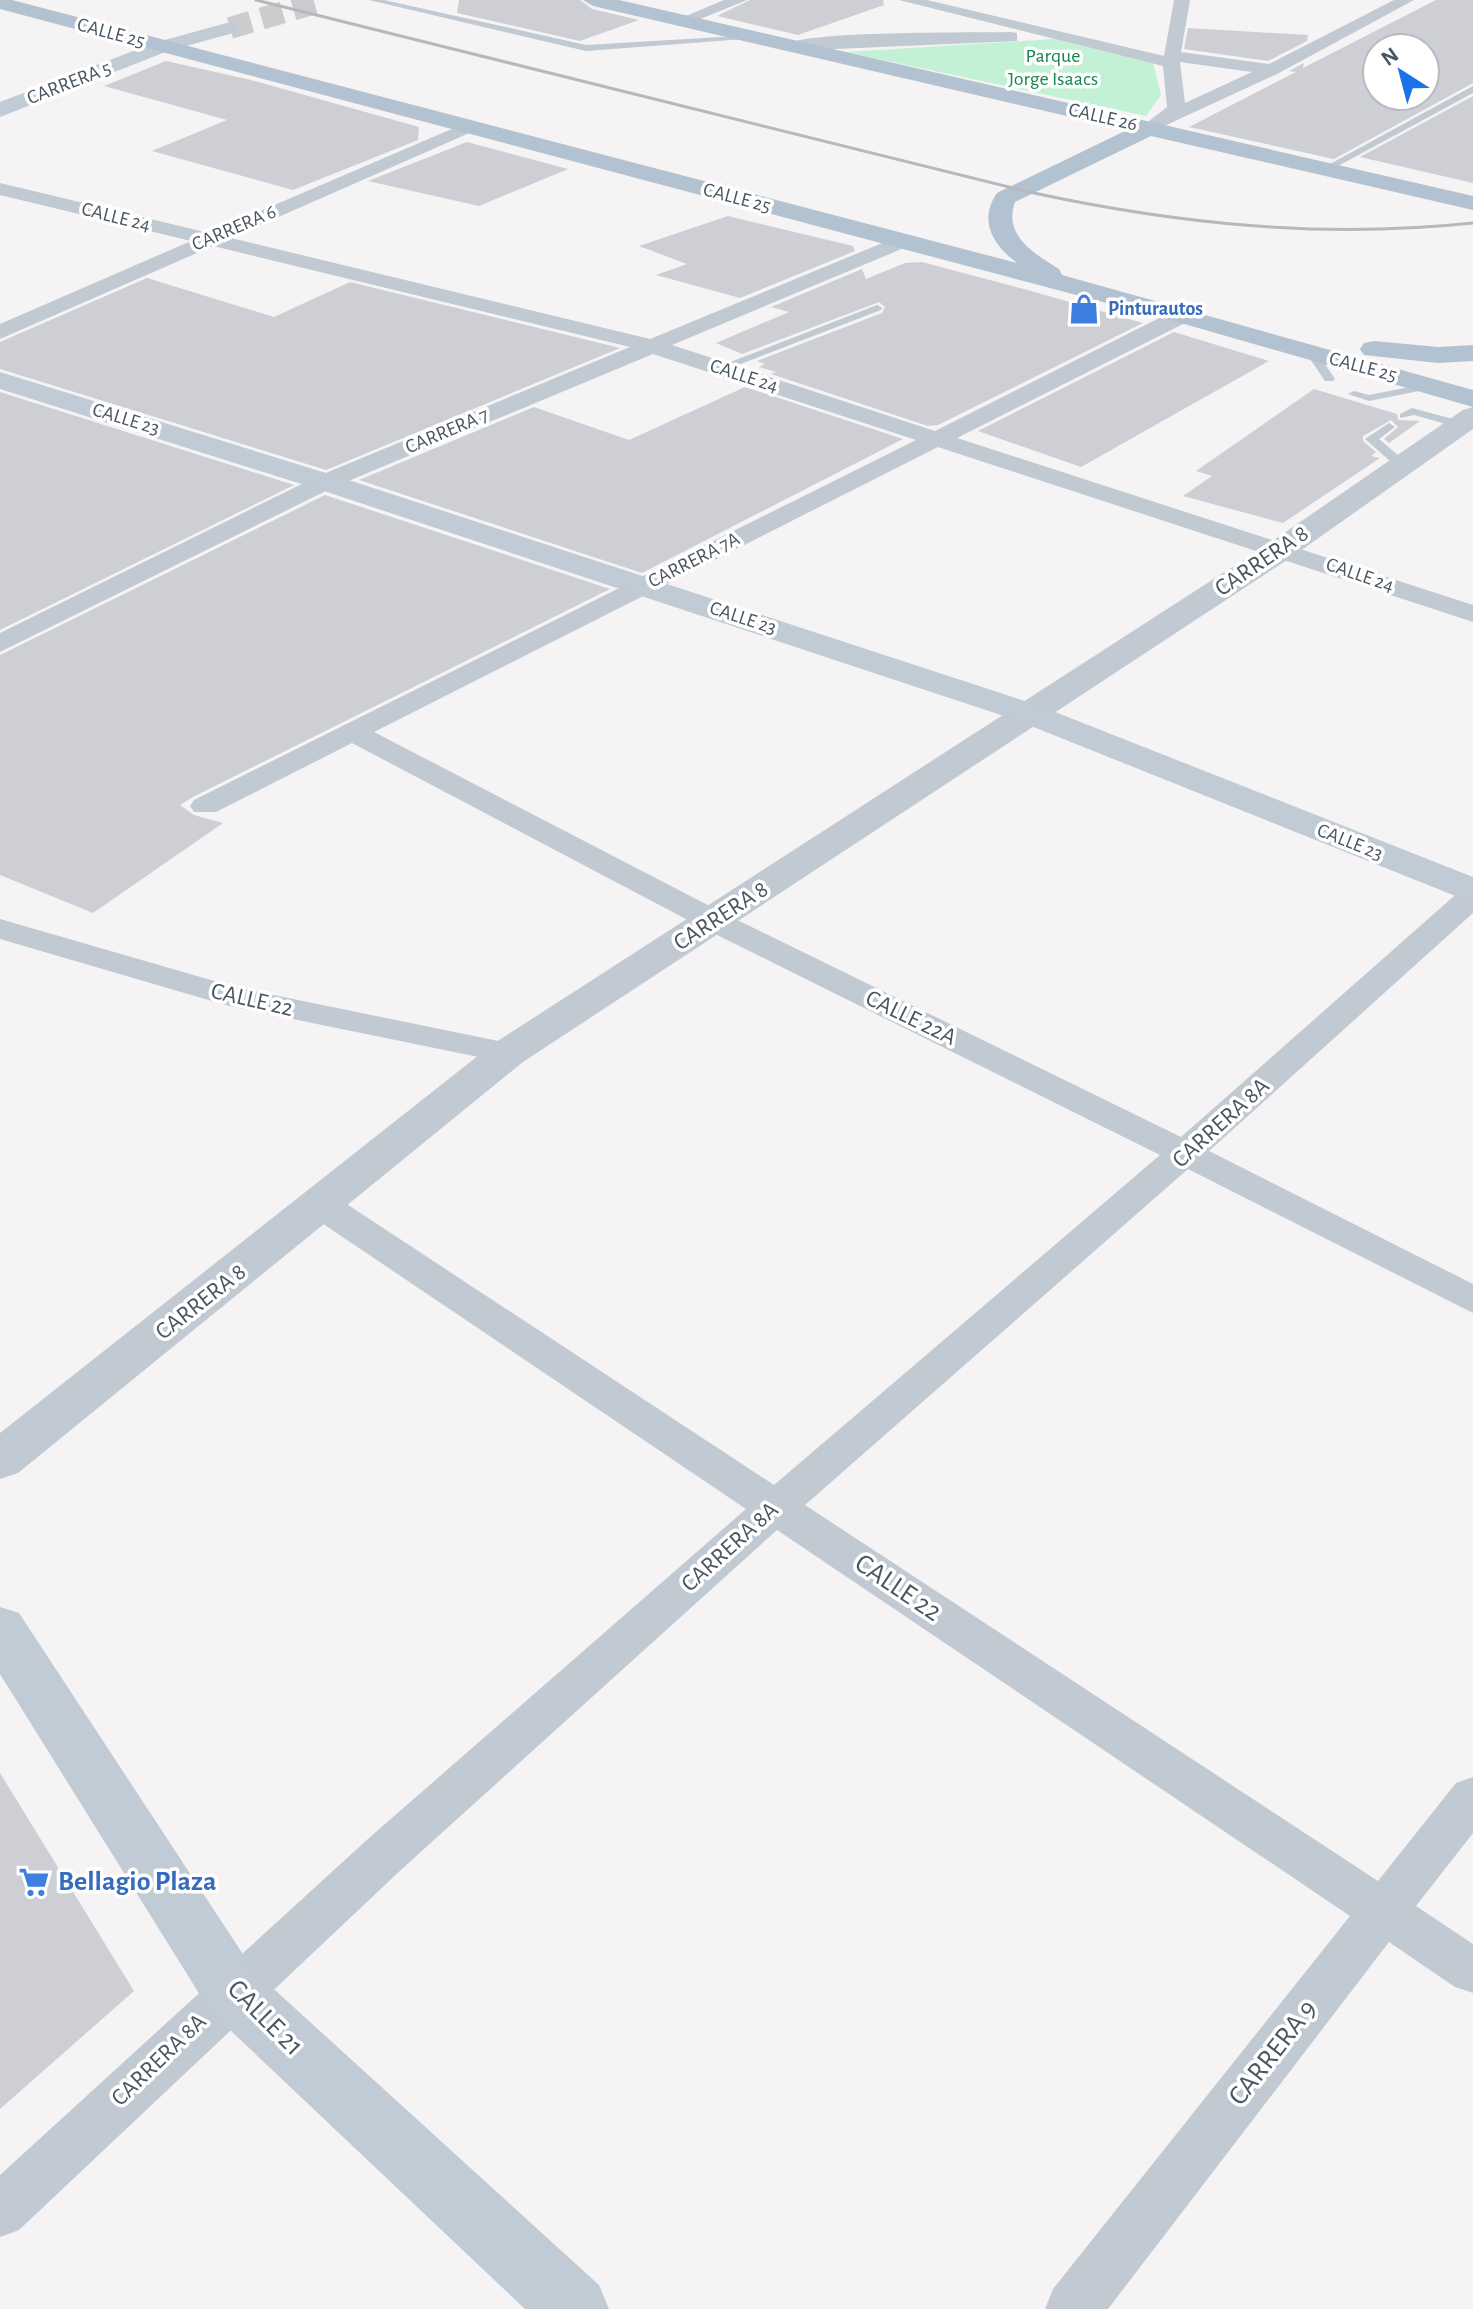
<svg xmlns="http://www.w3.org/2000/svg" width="1473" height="2309" font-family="'Alegreya Sans',sans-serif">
  <rect width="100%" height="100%" fill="#f5f3f3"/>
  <path fill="#c3f1d5" d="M1054,39l99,24 8,32 -15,21 -300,-64z"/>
  <path fill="#cdcfd5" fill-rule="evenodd" d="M459,0h121l12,9 47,11 -59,21 -123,-28z
    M750,0h133l1,5 -86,30 -81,-19z
    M1436,0h37v83l-139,76 -145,-32 107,-55 -7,-1 15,-8 -1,5zM1377,48h48v48h-48z
    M1188,28l120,7 -1,6 -39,20 -84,-12z
    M166,61l85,19 168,47 -1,13 -125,50 -141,-39 75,-31 -123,-34z
    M1473,96v87l-113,-26z
    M467,142l101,27 -89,37 -111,-25z
    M728,216l125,30 2,5 -115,47 -84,-23 31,-11 -48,-18z
    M922,262l102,27 119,34 -205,102 -10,1 -157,-52 5,-2 -17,-5 6,-3 -8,-3 125,-48 3,-6 -6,-5 -137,52 -26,-11 73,-31 -18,-5 91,-38 4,10 39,-16z
    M147,278l127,39 76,-35 270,66 -294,122 -326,-101v-27z
    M1174,332l95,29 -188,106 -103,-36z
    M745,387l158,52 -261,134 -283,-93 175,-73 95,33z
    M1314,389l83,25 1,6 22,1 -31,22 -5,-4 14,-12 -7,-7 -28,16v5l13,11 -5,4 9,2 -97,65 -100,-27 29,-20 -16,-5z
    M0,392l294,93 -294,145z
    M325,495l285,94 -417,208 -13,8 14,10 29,8 -130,90 -93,-38v-220z
    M0,1773l134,218 -134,118z"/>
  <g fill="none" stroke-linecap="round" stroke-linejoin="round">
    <path stroke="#caccce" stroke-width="22" stroke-dasharray="22 11" stroke-linecap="butt" d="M230,28l95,-28"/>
    <path fill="#c1cad2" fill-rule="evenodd" d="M369,0h15l202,45 168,-10 4,3 -172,13z
      M1473,86v7l-146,79 -8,-2z
      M877,305l5,3 -1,2 -156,60 -10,-2z
      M1308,351h8l19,28 -2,2h-8l-19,-28z
      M1430,383l4,1v4l-65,13 -21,-7 6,-3 15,4z
      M1412,408l52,14 2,2 -6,4 -46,-13 -14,3v-4z
      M1389,423l6,4 -16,12 27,23v6h-8l-33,-29z"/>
    <path fill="#c1cad2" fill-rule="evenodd" d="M724,0h23l-59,24 -6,2 -8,-5z
      M899,0h28l237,56 10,-56h16l-9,52 88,12 125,-64h20l-137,74 -128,59 -9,-5 27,-21 -4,-41zM1180,62l72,10 -67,31z
      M1011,32l6,1v8l-226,10 -8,-5c17,-16 193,-13 228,-14z
      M468,122l9,5 -3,4 -243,107 419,101 247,-102h14l3,4 -3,4 -239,100 263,86 240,-121h16l3,5 -3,5 -234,118 516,167v17l-535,-175 -564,285 351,182 456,223 281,-248 11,-2v26l-264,238 264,133v29l-285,-144 -383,336 573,376 78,-98 17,-6v56l-57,73 57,38v49l-18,-6 -66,-45 -281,367h-63l8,-20 297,-373 -573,-386 -374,338 -384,362 -19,7v-62l369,-337 377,-329 -436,-294 -5,-9 5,-9 13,-3 13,3 438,288 386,-330 -457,-227 -351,-185 -136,69h-22l-4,-6 4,-6 722,-360 -263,-86 -319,133 -334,165v-19l316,-156 314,-130 -417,-101 -213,93v-15l191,-83 -191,-46v-12l209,50z
      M0,919l235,68 273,56 12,3 5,7 -5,7 -12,3 -279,-57 -229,-67z"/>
    <path fill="#c1cad2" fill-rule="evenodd" d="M1473,407v22l-180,127 -770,506 -505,411 -18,6v-46l493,-389 778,-502 192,-132z"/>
    <path fill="#c1cbd6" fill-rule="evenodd" d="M230,22l10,6 -3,4 -69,19 -168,66v-15l154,-59z
      M0,372l355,110 685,224 433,171v26l-457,-183 -683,-226 -333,-105z
      M0,1607l19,6 235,358 345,314 10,24h-84l-315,-298 -210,-337z"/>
    <path fill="#b3c2d1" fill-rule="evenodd" d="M0,0h12l1005,263c-24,-18 -39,-42 -20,-70l130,-63 -534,-124 -10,-6h36l854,196v14l-322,-74 -136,66c-12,34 19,51 44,67l3,6 411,115v17l-299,-86 -1174,-312z
      M1374,341l64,6 35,-2v16l-35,2 -74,-8 -4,-6 4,-6z"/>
    <path stroke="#b5b8bd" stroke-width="3" d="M256,0l773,192c148,32 293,47 444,31"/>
  </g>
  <defs>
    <g id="shop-bare" transform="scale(2.4)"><path d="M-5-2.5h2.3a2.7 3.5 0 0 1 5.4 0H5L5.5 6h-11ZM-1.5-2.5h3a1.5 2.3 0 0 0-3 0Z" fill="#3f7fe0" stroke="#fff" stroke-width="2.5" paint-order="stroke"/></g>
    <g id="supermarket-bare" transform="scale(2.4)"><path d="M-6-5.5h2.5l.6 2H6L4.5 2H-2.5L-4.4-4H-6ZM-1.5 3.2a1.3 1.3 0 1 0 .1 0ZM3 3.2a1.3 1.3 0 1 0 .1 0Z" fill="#3f7fe0" stroke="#fff" stroke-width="2.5" paint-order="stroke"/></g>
  </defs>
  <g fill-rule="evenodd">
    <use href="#shop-bare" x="1084" y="309"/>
    <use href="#supermarket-bare" x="34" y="1882"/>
  </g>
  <g text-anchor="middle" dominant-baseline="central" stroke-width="7" stroke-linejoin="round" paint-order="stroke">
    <g font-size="20" fill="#4a5661" stroke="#fff">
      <text transform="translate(111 33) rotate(15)">CALLE 25</text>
      <text transform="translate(69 83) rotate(-21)">CARRERA 5</text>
      <text transform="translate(1103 117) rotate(13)">CALLE 26</text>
      <text transform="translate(737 198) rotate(15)">CALLE 25</text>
      <text transform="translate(116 217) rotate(14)">CALLE 24</text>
      <text transform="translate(234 228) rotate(-23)">CARRERA 6</text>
      <text transform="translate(1363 367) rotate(15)">CALLE 25</text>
      <text transform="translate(744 376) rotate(18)">CALLE 24</text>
      <text transform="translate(126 419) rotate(17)">CALLE 23</text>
      <text transform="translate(447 431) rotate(-23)">CARRERA 7</text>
      <text transform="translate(694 560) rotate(-27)">CARRERA 7A</text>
      <text transform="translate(1360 575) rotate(19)">CALLE 24</text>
      <text transform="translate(743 618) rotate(18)">CALLE 23</text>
      <text transform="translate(1350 842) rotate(22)">CALLE 23</text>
    </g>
    <g font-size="20" fill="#17864f" stroke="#fff">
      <text x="1053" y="56">Parque<tspan x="1053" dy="23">Jorge Isaacs</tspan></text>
    </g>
    <g font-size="20" font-weight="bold" fill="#366cbe" stroke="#fff" text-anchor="start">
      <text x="1108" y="309">Pinturautos</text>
    </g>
    <g font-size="24" fill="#4a5661" stroke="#fff">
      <text transform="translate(1262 561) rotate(-34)">CARRERA 8</text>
      <text transform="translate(721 916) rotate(-33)">CARRERA 8</text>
      <text transform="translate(252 1000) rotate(13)">CALLE 22</text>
      <text transform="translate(911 1018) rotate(26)">CALLE 22A</text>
      <text transform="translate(1221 1123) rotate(-42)">CARRERA 8A</text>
      <text transform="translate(201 1302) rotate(-38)">CARRERA 8</text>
      <text transform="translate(730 1547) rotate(-42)">CARRERA 8A</text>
      <text transform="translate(159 2060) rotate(-44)">CARRERA 8A</text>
    </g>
    <g font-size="28" fill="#4a5661" stroke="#fff">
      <text transform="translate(898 1588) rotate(34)">CALLE 22</text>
      <text transform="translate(265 2018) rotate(45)">CALLE 21</text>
      <text transform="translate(1273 2053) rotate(-52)">CARRERA 9</text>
    </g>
    <g font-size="28" font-weight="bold" fill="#366cbe" stroke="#fff" text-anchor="start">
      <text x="58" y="1882">Bellagio Plaza</text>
    </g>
  </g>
  <g transform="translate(1401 72) rotate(324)"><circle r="38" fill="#ffffff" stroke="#b7bbc0" stroke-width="2"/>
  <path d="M0-6L14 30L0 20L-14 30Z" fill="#1a73e8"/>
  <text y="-12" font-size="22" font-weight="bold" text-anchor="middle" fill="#4a5661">N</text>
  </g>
</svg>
